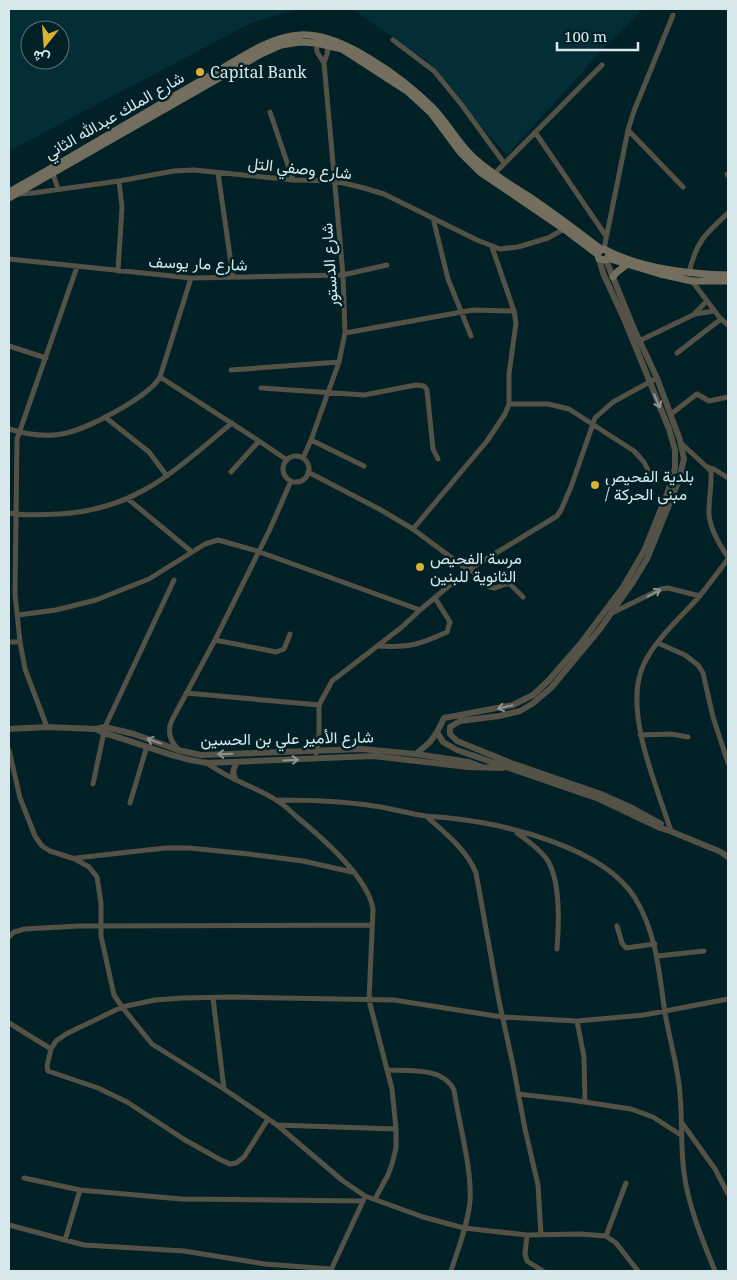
<svg xmlns="http://www.w3.org/2000/svg" width="737" height="1280" font-family="'Noto Serif',Vazirmatn,serif">
  <rect width="100%" height="100%" fill="#022127"/>
  <path fill="#042e36" fill-rule="evenodd" d="M9,9h290l-48,14 -238,126 -4,1zM30,30h30v30h-30z
    M352,9h291l-40,40 -96,106 -65,-71 -16,-24z"/>
  <g fill="none" stroke-linecap="round" stroke-linejoin="round">
    <path stroke="#545146" stroke-width="5" d="M316,40l1,12 7,11
      M393,40l41,31 27,33 43,59
      M270,112l23,68
      M628,130l55,57
      M535,132l71,104
      M218,173l15,104
      M53,174l5,15
      M494,174l108,-109
      M727,174l1,2
      M18,194l15,-1 86,-12 55,-10 20,-1 99,10 42,1 29,7 20,6 93,46 23,9 18,-2 30,-9 16,-9
      M433,218l15,61 23,57
      M604,249l24,-119 6,-19 39,-96
      M9,259l182,19 152,-3 44,-10
      M118,271l4,-64 -3,-26
      M689,273c7,-31 16,-39 39,-60
      M692,281l28,37 8,7
      M695,313l12,-12
      M345,333l128,-23 41,1
      M639,341l56,-27 19,-3
      M9,346l37,12
      M677,353l44,-34
      M231,370l108,-8
      M160,377l99,64 28,19
      M261,388l103,7 52,-10 8,1 3,4 6,59 5,10
      M509,404h39l21,5 65,42 10,11 10,20
      M671,414l26,-20 12,7 19,-4
      M105,417l44,35 18,24
      M9,429c16,5 36,8 53,5 22,-3 87,-37 98,-57l31,-99
      M311,440l53,26
      M682,444l29,27c1,14 -2,25 -2,39 -1,16 10,34 19,47
      M283 469a13 13 0 1 1 26 0a13 13 0 1 1-26 0Z
      M303,458l8,-18 28,-78 6,-29 -2,-58 -19,-212 3,-9 2,-11
      M708,467l6,2 14,9
      M231,472l28,-31
      M308,472l73,38 32,19 55,41
      M128,499l64,53
      M9,513c16,3 33,2 50,1 78,-4 116,-44 173,-91
      M413,529l74,-88 18,-27 4,-10v-30l7,-51 -2,-12 -22,-64
      M470,569l19,18 6,1 11,-4h4l13,13
      M612,613l49,-24 7,-1 32,8
      M18,615l38,-5 40,-10 53,-21 56,-35 13,-4 39,11 163,59
      M215,640l61,12 8,-3 6,-15
      M9,642h11
      M658,643l27,12 13,10 5,8 10,44 15,46
      M379,646c30,2 42,-2 68,-14l3,-10 -15,-24
      M186,693l133,12
      M47,727l-22,-58 -5,-27 -5,-48 2,-155 60,-172
      M640,735l31,-1 17,3
      M178,749c-9,-9 -11,-18 -6,-29l43,-80 55,-111 21,-48
      M9,750l11,48 15,38 7,10 8,5 25,8 14,8 8,10 4,26v33l13,59 8,12 30,37 72,45 53,36 66,56 22,15 58,21 41,11 63,7 53,-1 26,2 10,7 22,28
      M316,753l3,-18v-30l13,-24 70,-54 18,-17 48,-40 89,-54 4,-6 10,-23 24,-69 18,-16 44,-24
      M206,762c21,17 48,24 70,38 8,4 14,11 21,17 24,20 71,60 76,92l-4,91 23,89 4,40v19l-4,16 -4,11 -13,24
      M93,784l12,-57 69,-147
      M278,800c31,0 64,1 96,6 17,2 35,8 52,10 8,1 16,1 23,2 57,6 154,29 186,80 22,36 24,75 30,115 4,24 11,47 14,71 4,30 1,59 5,89 5,35 18,66 31,98
      M130,803l17,-57
      M426,816c18,16 41,34 50,57l23,128 14,64 12,64 13,56 3,50
      M671,831c-14,-44 -48,-120 -28,-165 10,-24 37,-48 55,-68 10,-12 20,-26 30,-39
      M517,833c10,7 21,15 29,25 15,21 13,66 11,91
      M76,858l89,-10h24l60,6 54,7 49,11
      M617,926l5,17 4,5 29,-4
      M9,937l5,-5 11,-3 54,-3 293,-1
      M658,956l46,-5
      M213,998l11,91
      M577,1021l7,36 1,45
      M9,1023l42,26
      M388,1070c21,1 55,-3 66,20 5,34 18,78 16,111 -2,23 -12,48 -19,70
      M518,1094l53,6 60,9 22,8 28,18
      M268,1119l-24,38 -8,6 -6,1 -9,-4 -36,-20 -58,-38 -29,-14 -50,-17 -1,-5 4,-17 5,-8 10,-7 56,-27 33,-7 28,-2 50,-1 161,3 108,17 75,4 67,-6 84,-16
      M682,1123l33,46 13,25
      M277,1125l119,4
      M24,1178l56,12 101,9 181,2
      M9,1225l75,20 100,6 81,13 66,5
      M527,1235l-2,19 2,7 16,10
      M606,1236l20,-53
      M65,1240l15,-50
      M331,1270l33,-71"/>
    <path stroke="#545146" stroke-width="6" d="M599,259l4,14 22,48 44,108 6,21v18l-8,26 -23,57 -21,36 -42,56 -33,38 -15,14 -20,10 -69,13 -7,14 6,10 14,8 142,49 61,29 10,3 51,21 7,5
      M606,260l28,69 23,49 23,62 4,19 -5,21 -32,79 -14,23 -33,47 -49,59 -19,16 -12,7 -21,5 -39,5 -10,6v7l7,7 54,22 90,31 29,13 31,17
      M9,729l38,-2 49,2 9,-2 29,7 44,16 23,5 161,-6 54,5 53,8 13,5
      M96,729l7,4c35,9 68,25 104,30l166,-7 95,11 35,1
      M416,754l14,-12 7,-10
      M235,779l-2,-7 3,-9"/>
    <path stroke="#746e5e" stroke-width="7" d="M9,192c68,-37 134,-79 202,-117 27,-15 57,-38 89,-40 41,-3 104,44 132,72 15,15 25,35 41,50 17,16 38,28 58,41 24,16 47,34 70,51
      M9,198l252,-144 20,-9 19,-3 16,1 26,6 65,42 24,22 29,39 20,20 84,57 33,25
      M608,251l1,5 -3,4 -7,-1 -2,-7 7,-3c35,19 84,25 124,26
      M607,258l53,16 32,7h36
      M613,277l3,-4 10,-8"/>
  </g>
  <defs><path id="oneway-shaft" d="M-6 0H5M1.5-3L5.5 0L1.5 3" fill="none" stroke-width="1.6" stroke-linecap="round" stroke-linejoin="round" transform="scale(1.25)"/></defs>
  <g stroke="#8f9591">
    <use href="#oneway-shaft" transform="translate(657 401) rotate(67)"/>
    <use href="#oneway-shaft" transform="translate(654 593) rotate(-28)"/>
    <use href="#oneway-shaft" transform="translate(505 707) rotate(167)"/>
    <use href="#oneway-shaft" transform="translate(154 741) rotate(-160)"/>
    <use href="#oneway-shaft" transform="translate(225 754) rotate(178)"/>
    <use href="#oneway-shaft" transform="translate(291 760) rotate(-3)"/>
  </g>
  <g fill="#dbb233" stroke="#022127" stroke-width="2">
    <circle cx="200" cy="72" r="5"/>
    <circle cx="595" cy="485" r="5"/>
    <circle cx="420" cy="567" r="5"/>
  </g>
  <g text-anchor="middle" dominant-baseline="central" stroke-width="5" stroke-linejoin="round" paint-order="stroke">
    <g font-size="16" fill="#d7e8ec" stroke="#022127" text-anchor="start">
      <text x="210" y="72">Capital Bank</text>
      <text x="605" y="476">بلدية الفحيص<tspan x="605" dy="18">/ مبنى الحركة</tspan></text>
      <text x="430" y="558">مرسة الفحيص<tspan x="430" dy="18">الثانوية للبنين</tspan></text>
    </g>
    <g font-size="16" fill="#d7e8ec" stroke="#022127">
      <text transform="translate(114 115) rotate(-30)">شارع الملك عبدالله الثاني</text>
      <text transform="translate(300 168) rotate(6)">شارع وصفي التل</text>
      <text transform="translate(198 263) rotate(2)">شارع مار يوسف</text>
      <text transform="translate(329 265) rotate(-94)">شارع الدستور</text>
      <text transform="translate(287 738) rotate(-1)">شارع الأمير علي بن الحسين</text>
    </g>
  </g>
  <rect width="737" height="1280" fill="none" stroke="#d7e8ec" stroke-width="20"/>
  <g transform="translate(45 45) rotate(197)"><circle r="24" fill="#022127" stroke="#577176"/>
  <path d="M0-4L9 19L0 12L-9 19Z" fill="#dbb233"/>
  <text y="-8" font-size="14" font-weight="bold" text-anchor="middle" fill="#d7e8ec">ش</text>
  </g>
  <path d="M557 42v8h81v-8" fill="none" stroke="#d7e8ec" stroke-width="2.5"/>
  <text x="564" y="42" font-size="15" fill="#d7e8ec" stroke="#022127" stroke-width="4" paint-order="stroke">100 m</text>
</svg>
